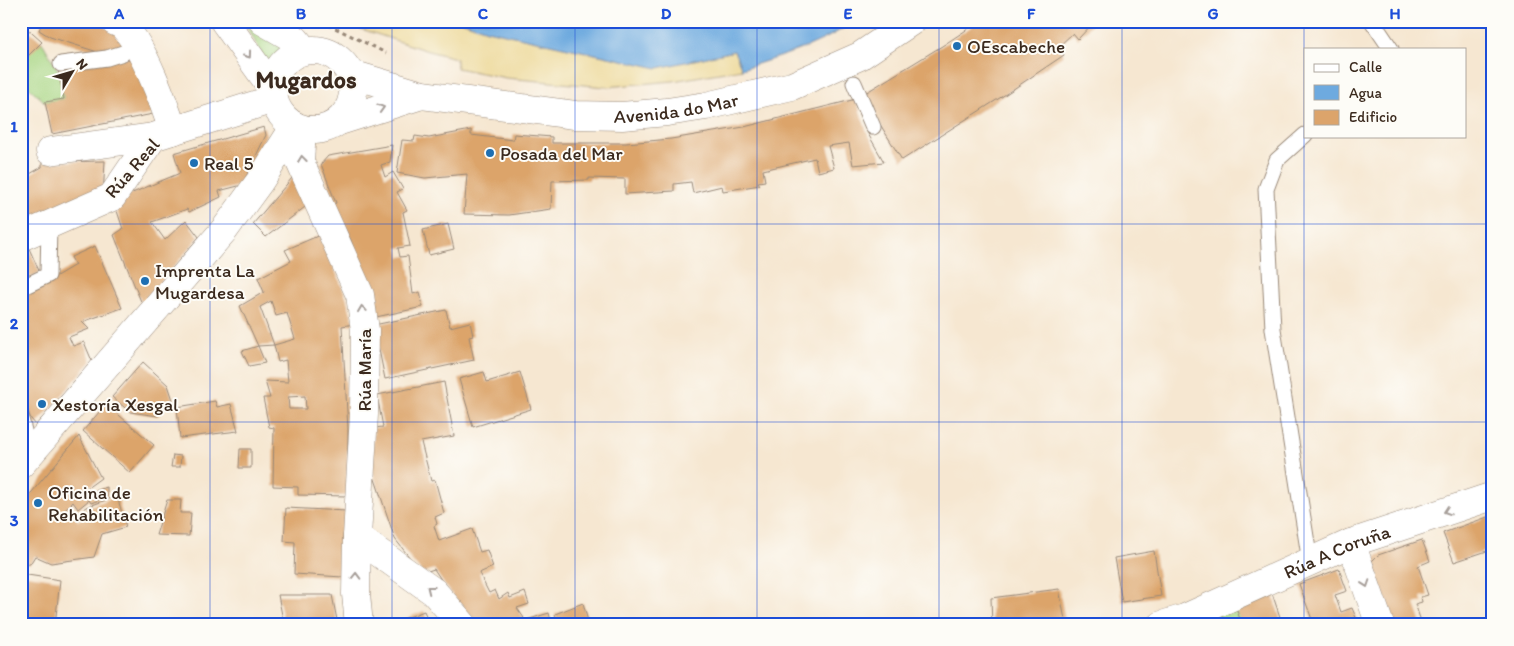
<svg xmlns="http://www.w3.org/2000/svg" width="1514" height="646" font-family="Itim,sans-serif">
  <rect width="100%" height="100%" fill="#fdfcf7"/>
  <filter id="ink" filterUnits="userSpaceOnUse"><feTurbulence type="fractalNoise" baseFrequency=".02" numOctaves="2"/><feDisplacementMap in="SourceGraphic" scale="10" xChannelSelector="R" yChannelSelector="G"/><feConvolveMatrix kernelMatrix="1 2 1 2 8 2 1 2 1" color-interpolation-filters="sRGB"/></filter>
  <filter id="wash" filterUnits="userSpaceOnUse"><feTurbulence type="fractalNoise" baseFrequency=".0096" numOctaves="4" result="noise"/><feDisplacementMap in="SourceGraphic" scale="20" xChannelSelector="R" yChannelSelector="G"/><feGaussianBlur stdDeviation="1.12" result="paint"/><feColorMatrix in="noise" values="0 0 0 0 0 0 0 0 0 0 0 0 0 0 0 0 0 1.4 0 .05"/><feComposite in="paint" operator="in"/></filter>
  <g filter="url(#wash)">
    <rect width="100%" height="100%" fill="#f6e7d1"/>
    <path fill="#a8d683" stroke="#728050" d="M244,21h3l43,26 -15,13 -5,9z
      M42,42l16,28 6,29 -19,3 -24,-22v-19z
      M1235,605l7,20h-52z"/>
    <path fill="#eeda9e" stroke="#94825e" d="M337,21h124l26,9 171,38 76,-17 8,18 -69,12 -67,6 -100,-9 -49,-10 -1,-10 -28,-7z"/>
    <path fill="#6eaadf" stroke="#546a7e" d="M461,21h393c-34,25 -73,35 -112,48l-8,-18 -76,17 -171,-38z"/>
    <g id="blocks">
      <path fill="#dca46b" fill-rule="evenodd" d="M21,21h8l-5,5 18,16 -13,13 -8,4z
        M43,21h57l17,8 9,17 -22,8 -54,-17 -11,-7z
        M980,21h115l-17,18 -5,-6 -15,14 6,8 -58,39 -104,66 -40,-65 80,-49z
        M132,55l21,59 -101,20 -7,-32 19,-3 -6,-29z
        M856,99l11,33 17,30 -31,3 -4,-22 -21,3 6,22 -16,4 -3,-14 -52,12 2,11 -7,1 2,3 -37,6 -1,-5 -29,7 -2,-11 -17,2v7l-49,3v-15l-36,-1v2l-37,1 -1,28 -42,6 -45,-1 3,-40 -42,4 -28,-5 5,-33 12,1 1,-5 14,2 42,-8v5l42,5 1,-6 38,3v6h74l45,-4 73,-12z
        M264,127l2,8 -24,50 -23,6 2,6 -32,15 -2,-3 -35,13 13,18 21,-20 13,17 -57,67 -28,-69 9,-6 -8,-24 15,-11 50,-21 -6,-20z
        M392,145l-2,17 -9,3 4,12 8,-5 10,17 -6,3 10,18 -4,2 7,34 -12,2 2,9 8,-1 5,38 7,-2 3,15 -47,10 -3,-15 -22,-62 -9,-18 -13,-15 7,-4 -15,-39 7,-8z
        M105,161l-2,36 -82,35v-53l21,-12v-5z
        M292,178l17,26 -43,33 -13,-13z
        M448,224l6,25 -25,6 -6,-25z
        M320,235l26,61 8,28 -12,2 6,103 -1,67 -49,-1v-8l-25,-1 1,-58 -5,-1 -6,-29h7l-5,-17 23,1 -2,-22 -8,2 -4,-17 21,-6 -8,-26 -11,3 -5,-15 -11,6 14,38 -16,1 -18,-40 24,-14 -6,-14 33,-17 -6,-11zM305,396l1,13h-17l-1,-12z
        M27,244l13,29 -19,9v-36z
        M95,246l27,62 -40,14 7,7 -20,8 4,9 11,-4 8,19 -56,64 -5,-6 -10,-26v-96l54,-32 -4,-8z
        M446,310l4,17 20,-5 3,14 -4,1 5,23 -89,19 -11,-54z
        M258,346l7,17 -16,3 -7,-15z
        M143,362l25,23 5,15 -15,16 -28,-4 -18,-15z
        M484,372l3,10 33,-10 11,37 -58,18 -14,-48z
        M444,382l10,54 -33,6 10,39 4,-1 9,33 -9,4 2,7 -3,2 5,15 33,-12 8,23 7,-2 6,17 -14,6 10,20 6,-3 4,9 9,-6 2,5 15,-6 4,12 -12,4 7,10 -16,7h-32l-30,-38 -12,-18 -12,4 -27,-34 -24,-72 3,-39 9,-1 -6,-32z
        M215,401l2,6 14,-3 7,27 -58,7 -3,-31z
        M106,404l48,41 -24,28 -47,-42z
        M79,436l22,42 -18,13 2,3 22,-7v10l-16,6 -2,-3 -11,9 -5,-7 -8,8 2,4 4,-3 7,10 9,-8 -3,-4 3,-2 30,-11 9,31 -24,7 -8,23 -43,6 -16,-7 -5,8h-9v-59z
        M240,449h11v19h-12z
        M173,455l8,1 -1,11h-9z
        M167,500h14l-1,13h11l-2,23 -33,-1z
        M286,508l60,3 -3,66 -49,-3 1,-32 -11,-1z
        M1493,515v34l-39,13 -11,-29z
        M1422,540l8,21 -12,5 10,29 -7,2 1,5 -7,2 7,20 6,-2 1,3h-35l-22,-64 6,-6z
        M1154,551l7,45 -39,6 -8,-44z
        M1339,569l8,22 -12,4 6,17 11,-4 7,17h-45l-15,-41z
        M21,574l39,6 -5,45 -34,-1z
        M1059,589l7,36h-74l-1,-27z
        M1272,593l10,30 -6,2h-34l-7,-20z
        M278,595h54l6,30h-54z
        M583,603l6,22h-32l-2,-11z
        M424,611l6,14h-19l-5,-7z
        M549,613l3,12h-31l-1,-3z"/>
    </g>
  </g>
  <g filter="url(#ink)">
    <use href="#blocks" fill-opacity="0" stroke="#988878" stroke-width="1"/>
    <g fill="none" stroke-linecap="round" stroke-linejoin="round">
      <g stroke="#988878" stroke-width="17">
        <path id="service" d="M1372,21l19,28
          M61,64l46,-6 16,-5
          M854,83l19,44
          M1305,135l-28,25 -11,29 7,140 37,233
          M21,288l27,-13 1,-50
          M21,419l9,35"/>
      </g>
      <g stroke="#988878" stroke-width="29">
        <g id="minor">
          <path d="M114,21c3,2 8,3 10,6 20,21 40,76 49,104"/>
          <path d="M224,21l49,68"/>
          <path d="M263,21l33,19 8,10"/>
          <circle cx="313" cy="90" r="40"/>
          <path id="s1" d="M351,74l71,21 153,20 47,1 45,-4 39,-6 86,-20 68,-30 52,-35"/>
          <path d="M340,121l82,-26"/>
          <path d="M302,129l-2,33 60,133 5,35 -1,84 -7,123 -1,57 3,31"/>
          <path d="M50,151l103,-14"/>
          <path d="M21,237l91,-40 41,-60 121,-38"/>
          <path d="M21,464l204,-235 35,-48 35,-55"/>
          <path d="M357,537l77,55 29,33"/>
          <path d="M1351,543l29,82"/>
          <path id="s2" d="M1162,625l23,-7 166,-75 142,-47"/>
        </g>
      </g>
      <path stroke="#988878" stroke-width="3" stroke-dasharray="4 4" stroke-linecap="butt" d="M321,21l65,32"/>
      <use href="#service" stroke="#fff" stroke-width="15"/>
      <use href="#minor" stroke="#fff" stroke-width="28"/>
    </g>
    <defs><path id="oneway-chevron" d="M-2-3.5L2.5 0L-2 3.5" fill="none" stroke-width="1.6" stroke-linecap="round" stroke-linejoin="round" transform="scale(1.25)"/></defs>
    <g stroke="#a79f9a">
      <use href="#oneway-chevron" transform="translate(248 55) rotate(54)"/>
      <use href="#oneway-chevron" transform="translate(381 108) rotate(-17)"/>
      <use href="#oneway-chevron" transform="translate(302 159) rotate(-97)"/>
      <use href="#oneway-chevron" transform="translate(362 309) rotate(-98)"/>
      <use href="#oneway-chevron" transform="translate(1447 511) rotate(161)"/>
      <use href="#oneway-chevron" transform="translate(356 576) rotate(-89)"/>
      <use href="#oneway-chevron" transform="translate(1366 584) rotate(71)"/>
      <use href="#oneway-chevron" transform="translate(430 589) rotate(-142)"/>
    </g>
  </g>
  <path fill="none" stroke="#1d4ed8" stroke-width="1" stroke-opacity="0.55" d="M210,21v604M392,21v604M575,21v604M757,21v604M939,21v604M1122,21v604M1304,21v604M21,224h1472M21,422h1472"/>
  <g fill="#1f6fb2" stroke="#fdfcf7" stroke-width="2">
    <circle cx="957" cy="46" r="5"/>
    <circle cx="490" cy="153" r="5"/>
    <circle cx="194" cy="163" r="5"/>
    <circle cx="145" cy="281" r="5"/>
    <circle cx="42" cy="404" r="5"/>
    <circle cx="38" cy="503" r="5"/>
  </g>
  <g text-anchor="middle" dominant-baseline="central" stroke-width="4" stroke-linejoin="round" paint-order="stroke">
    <g font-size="19" fill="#3b2a1e" stroke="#fdfcf7" text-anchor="start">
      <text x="967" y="46">OEscabeche</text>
      <text x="500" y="153">Posada del Mar</text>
      <text x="204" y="163">Real 5</text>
      <text x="155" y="270">Imprenta La<tspan x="155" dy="22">Mugardesa</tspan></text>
      <text x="52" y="404">Xestoría Xesgal</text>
      <text x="48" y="492">Oficina de<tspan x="48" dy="22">Rehabilitación</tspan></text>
    </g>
    <g font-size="19" fill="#3b2a1e" stroke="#fdfcf7">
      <text stroke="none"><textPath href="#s1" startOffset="330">Avenida do Mar</textPath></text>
      <text transform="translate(132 168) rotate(-49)">Rúa Real</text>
      <text transform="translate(364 370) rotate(-90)">Rúa María</text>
      <text stroke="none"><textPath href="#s2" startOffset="190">Rúa A Coruña</textPath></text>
    </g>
    <g font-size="24" font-weight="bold" fill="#3b2a1e" stroke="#fdfcf7">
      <text x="306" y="79">Mugardos</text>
    </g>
  </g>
  <rect width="1514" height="646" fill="none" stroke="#fdfcf7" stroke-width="55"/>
  <rect x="1304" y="48" width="162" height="90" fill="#fdfcf7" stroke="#afa8a0"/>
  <rect x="1314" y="64" width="25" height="8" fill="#ffffff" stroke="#afa8a0"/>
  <text x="1349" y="72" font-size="15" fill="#3b2a1e">Calle</text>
  <rect x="1314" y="85" width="25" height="15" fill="#6eaadf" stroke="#afa8a0"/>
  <text x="1349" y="98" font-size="15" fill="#3b2a1e">Agua</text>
  <rect x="1314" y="110" width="25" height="15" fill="#dca46b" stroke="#afa8a0"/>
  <text x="1349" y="122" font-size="15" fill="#3b2a1e">Edificio</text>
  <g transform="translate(72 72) rotate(52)" stroke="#fdfcf7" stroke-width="4" paint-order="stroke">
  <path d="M0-4L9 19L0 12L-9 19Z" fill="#3b2a1e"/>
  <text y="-8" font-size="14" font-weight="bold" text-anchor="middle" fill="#3b2a1e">N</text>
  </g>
  <rect x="28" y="28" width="1458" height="590" fill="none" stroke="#1d4ed8" stroke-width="2"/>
  <g font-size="16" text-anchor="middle" font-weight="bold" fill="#1d4ed8">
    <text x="119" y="19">A</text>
    <text x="301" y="19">B</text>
    <text x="483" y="19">C</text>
    <text x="666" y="19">D</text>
    <text x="848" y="19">E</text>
    <text x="1031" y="19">F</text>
    <text x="1213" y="19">G</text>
    <text x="1395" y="19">H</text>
    <text x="14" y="132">1</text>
    <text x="14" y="329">2</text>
    <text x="14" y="526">3</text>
  </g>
</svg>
